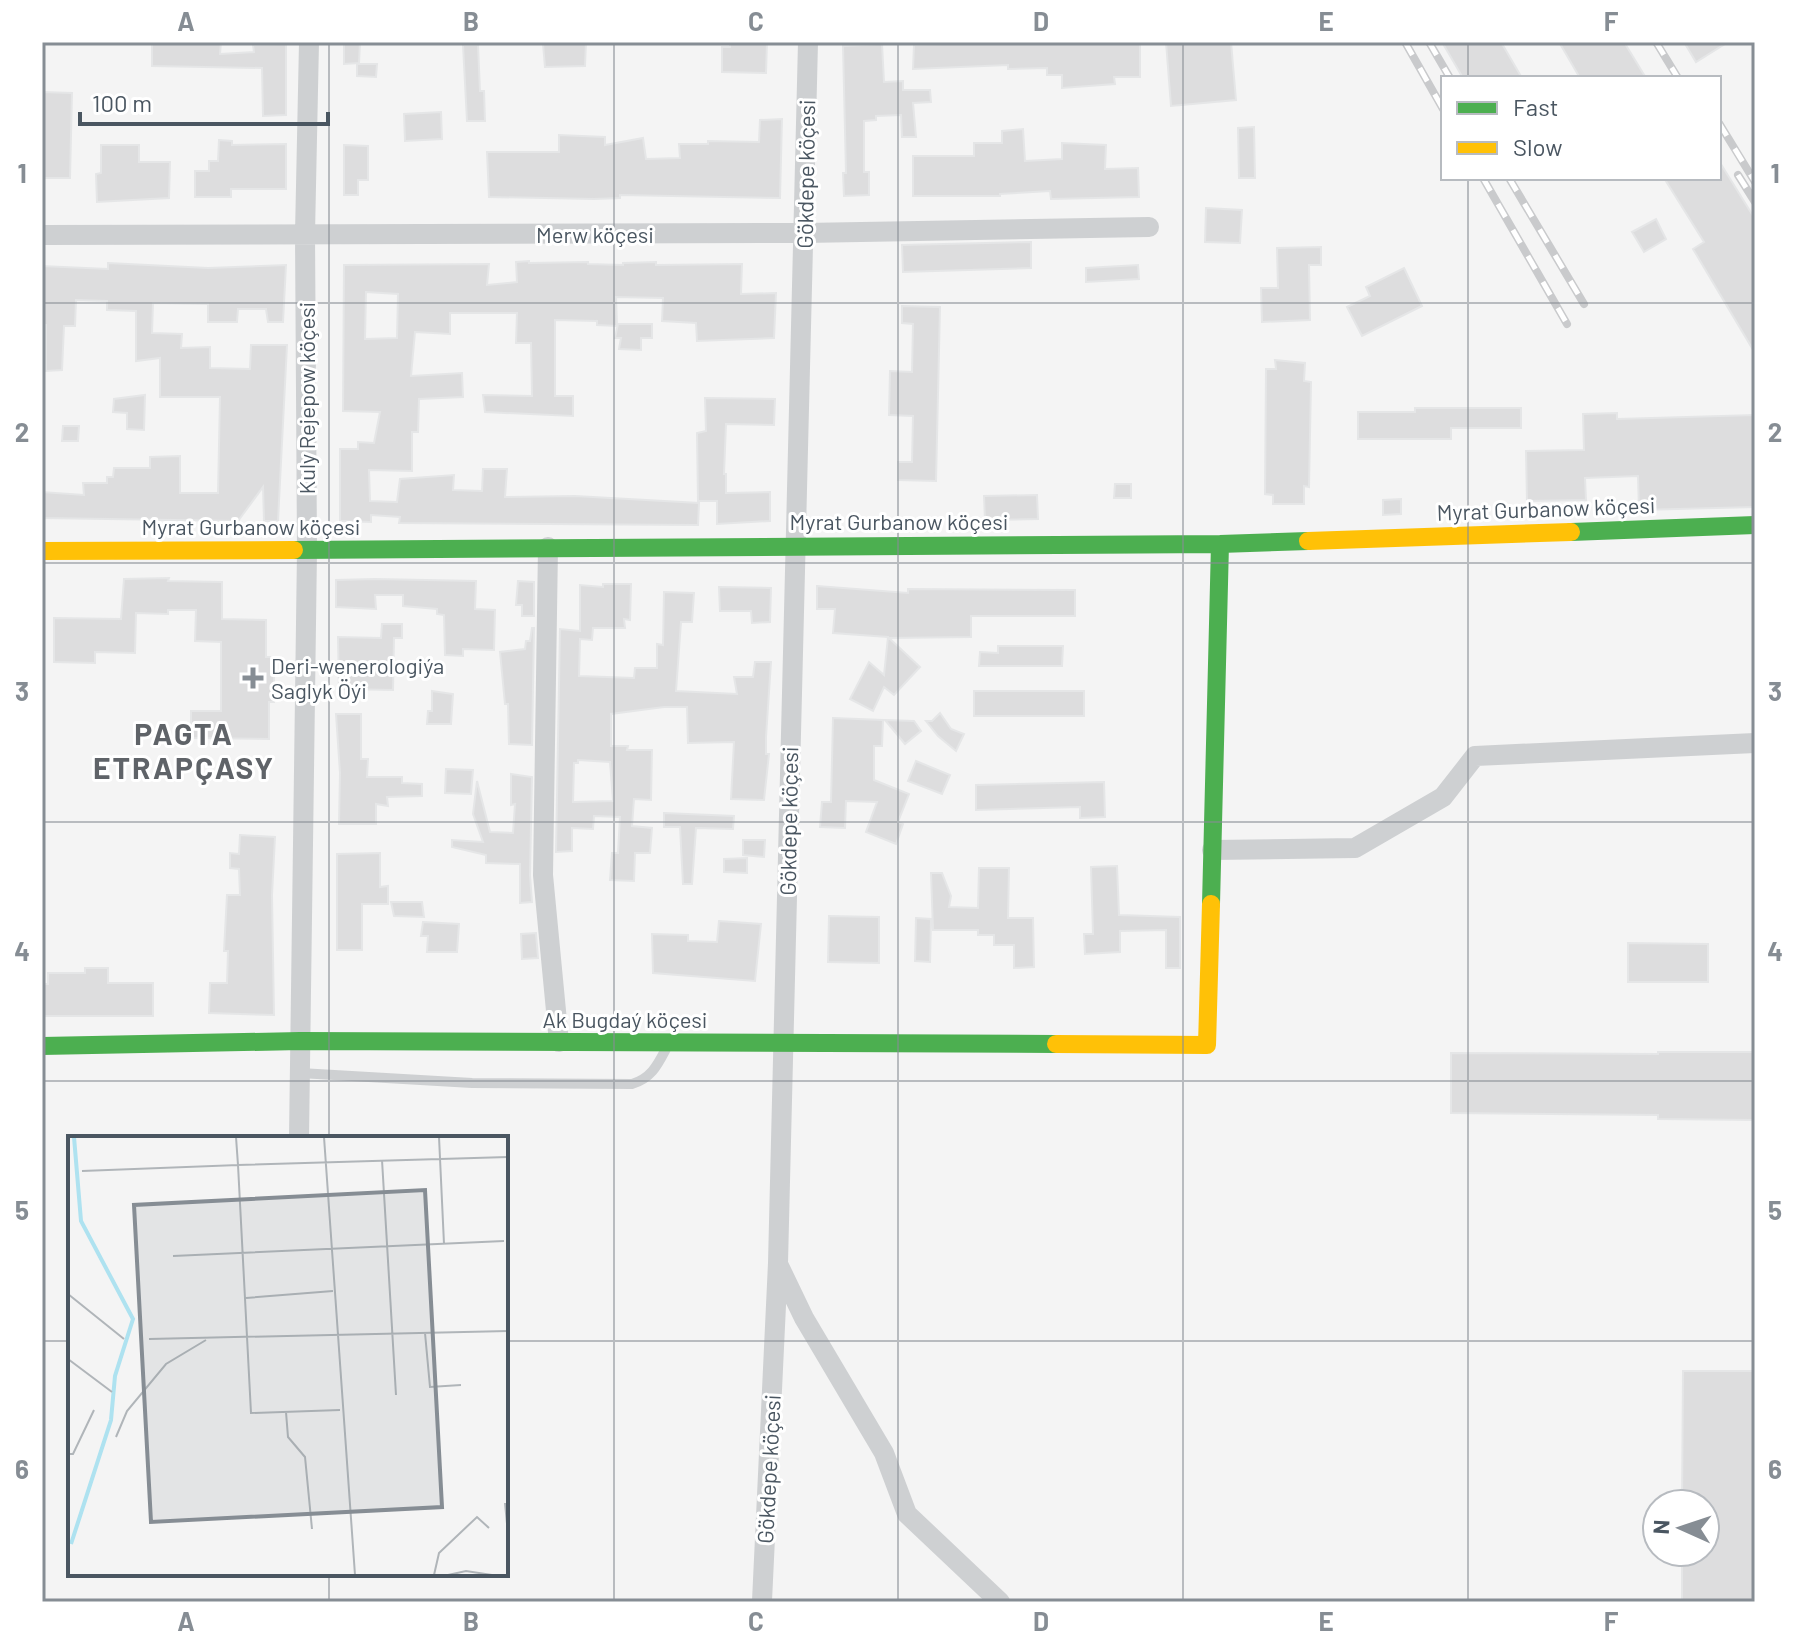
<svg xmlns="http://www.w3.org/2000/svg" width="1797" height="1644" font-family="Barlow,sans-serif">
  <rect width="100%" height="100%" fill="#f4f4f4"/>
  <path fill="#ddddde" stroke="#e5e6e7" stroke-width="2" fill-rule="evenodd" d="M152,42h69l-1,12 34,-2 -1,-7 33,-1v71l-23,1 -1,-48 -110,-2z
    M344,42h16l-1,21 -15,1z
    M551,42h35l-1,24 -40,1 -2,-23z
    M730,42h37l-1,31 -44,-1v-25h8z
    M1001,42v2l139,-1v34h-26l1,7 -53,4v-13h-15v-7l-39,1v-4l-95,4 1,-24z
    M1166,42h65l5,58 -65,6z
    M1442,42h59l21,36h-59z
    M1559,42h65l22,36h-66z
    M1684,42h44l-32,20z
    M882,44l2,38 19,-1v9h27l1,12 -18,1 3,34h-14l-1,-22 -25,1v4l-12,1v51h5v23l-25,1 -1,-23h3l-3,-127z
    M463,45h15l2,46h4l1,30h-18z
    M357,64h20l-1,13 -19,-1z
    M42,92l30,1 -2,85h-28z
    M441,112l1,27 -37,2 -1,-27z
    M782,119l-2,79 -160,-3v3l-26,1 -105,-2 -2,-45h72v-17l46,2v8l38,-7 3,21 34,-1 -1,-14h29v-3l51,1 1,-22z
    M1254,127l1,51h-16l-1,-50z
    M1023,129l2,32 37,-2v-16l44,2 -1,24 33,-1 1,29 -88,2 -1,-8 -50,3v2h-87v-40h61v-13h28v-12z
    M219,140l13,1v4l54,-1v45h-55v8h-36v-26h14v-10h9z
    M101,145h38v17h31l-1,36 -72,4 -1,-28 5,-1z
    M344,145l24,1v34h-10v15h-14z
    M1719,161l36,58v134l-62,-104 11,-7 -40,-64h55z
    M1206,208l36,2 -2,33 -35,-1z
    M1656,219l10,20 -22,13 -12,-20z
    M1031,242v26l-128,4 -1,-27z
    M1321,247v18h-12l1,55 -48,2 -1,-34h17l-1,-40z
    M529,261v2l59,-1v2l35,1v-2l33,-1v3l86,-1 -1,30 35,-1 -2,45 -77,3 -1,-18 -34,-2 1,-23 -47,-1 1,29 -20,-1v-4l-42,-1v76h18v20l-88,-4 -2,-17 49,1 -1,-53h-15l1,-30h-67v21l-35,-2 -4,44 51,-3 1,24 -44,2 -1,33h-6v39l-43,-1 1,31 27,1 3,-23 54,-4 -1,15 29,1 1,-22h24l-2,28 70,-1 124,7 -1,22 -299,-2 1,-6 -29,-2v7l-31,-1v-72h18v-7l16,1 6,-31 -37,-1 1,-146 145,-1 -2,21 30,-3 -1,-20zM366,292l32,2 -1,44 -32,1z
    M108,263l100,5 78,-3 -3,57h-15l-2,-13h-28l-1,13h-29v-18l-55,-1 -1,30 30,1 -1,14 29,-1v21l40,1 1,-24h36l-9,176h-14l-1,-34 -25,34 -196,-3v-26l42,3 -1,-12h24v-6h6l1,-9h36v-11l30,-1v37h38l2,-96h-60v-39l-24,3v-50l-29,-1v-9l-31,-1 -1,26h-11l-2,44 -16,1v-46h-4v-59l66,3z
    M1138,265l1,14 -53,3v-14z
    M1404,268l18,38 -60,30 -15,-29 23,-11 -4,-9z
    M902,306l38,1 -4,174 -38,-1v-18h14l1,-46 -24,-1 1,-44 22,1 1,-48 -11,-1z
    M618,324h34v14h-11v12l-22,-1 2,-11h-6z
    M1275,360l30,3 -1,18 7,1 -2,105 -5,-1v18h-31v-9l-8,-1 1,-125h10z
    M145,395l-1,35 -17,-1v-16l-14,-1 1,-13z
    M705,398l70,1 -1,26 -48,-1 -2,50h2v19l44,-1v29l-53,3v-23h-19l-1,-68 9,-2z
    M1415,408h106v20h-70v11h-93v-27h57z
    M1617,413v6l138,-4v92l-116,3 -1,-34 -53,2 1,22 -59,1 -1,-50 58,-1 -1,-36z
    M63,426h16l-1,15h-16z
    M1115,484h16v14h-17z
    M1037,495l1,24 -53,1 -1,-24z
    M1401,499v15l-18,1v-15z
    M169,578l-1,3 54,1v37l44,1v37h8v45h-5v37l-78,-1v-27h30v-69l-26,-1 1,-31h-28v4l-32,-1 -1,40 -40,-1v11l-41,-1v-44l67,1 3,-40z
    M375,579l101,2 -1,28 20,1 -1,40 -31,-1v7l-18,-1 -1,-40 -7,-1v-5l-34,-3v-11h-28l1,14 -40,-2v-27z
    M518,581l16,1v34h-12v-11h-6z
    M603,584h28l-1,36 -6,-1 1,9h-32l-1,12 -12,-1 -1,37 55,2 1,-10h22v-24l6,1 1,-53 30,1 -2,29h-11l-5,69 61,3 -3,-17h19l2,-15h16l-5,75v17h3l-5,46 -33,-1 3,-57 -46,1 -1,-36h-23l-53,7v32h17l-1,4h25l-1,50 -17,-1 -2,27 20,2 -2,25h-15l-1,28 -24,-1 2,-27h6l2,-36 -26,-1 -1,13 -21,-1v23l-16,1 4,-223 20,2v-46l23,2zM578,760l32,2 3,39 -40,1 1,-39h4z
    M817,586l91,7v-4l167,1v26h-104v21l-82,1 31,29 -26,28 -10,-8 -11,24 -23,-12 19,-37 15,13 4,-38 -55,-4 2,-24h-18z
    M719,587l52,1 -1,34 -18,1 -1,-12h-31z
    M382,624h20v14h-8l-1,52 -54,-1 -1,-52 43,1z
    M532,628h2l-2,117 -23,-1 -1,-40h-3l-5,-52 25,-3 1,-8h4z
    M998,646h65l-1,20h-83l1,-14 18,1z
    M432,691l21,3 -2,30h-24l1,-13h4z
    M974,691h110v25h-110z
    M940,713l11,16 13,5 -8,17 -18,-15 -12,-15h6z
    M336,714h25v45h7l-1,18h35v6l20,1v12l-35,1 1,9 -12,-2v20h-37l1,-51z
    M833,718l50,2 -1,26h-8v34l35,14 -11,28 5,2 -7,20 -30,-12 11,-30 -31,-1 -1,27 -25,-1 2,-25h9z
    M885,720l29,1 7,10 -16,13z
    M916,761l34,14 -8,19 -34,-13z
    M446,769l27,1 -2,24 -26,-1z
    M511,774l21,3 -2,98 2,27 -12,1v-39l-34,-1v-8l-34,-8v-7l31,2 -10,-28 4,-33 13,51 23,1 2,-29 -4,1z
    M1104,782l1,35 -25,1v-11l-104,3v-25z
    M664,813l70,3 -1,13 -37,-1 -4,56h-9l-3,-57h-16z
    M240,835l35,2 -3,58 2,120 -65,-2 1,-30h17l1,-32h-4l3,-56h13l-1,-26 -9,-1v-15l9,1z
    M743,840h22l-1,17 -21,-2z
    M380,853v34l8,-1v18h-26v46h-25v-96z
    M747,858v15l-23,-1v-13z
    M1117,866l2,49 61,2v51h-14v-38l-46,1v21l-35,2 -1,-20h9l-2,-67z
    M979,868h30l-1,50h25l1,49 -20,1v-23h-20v-10h-16v-5h-45l-2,-57h11l9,23 -2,11 29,1z
    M391,902h31l2,15 -30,-1z
    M829,916l50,1v46l-51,-1z
    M916,918l15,1 -1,43 -15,-1z
    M719,921l42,3 -6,57 -102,-8 -1,-39 36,1v6l29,1z
    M423,922l36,2 -2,28h-30l1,-16h-7z
    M536,933l2,25 -16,1 -1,-25z
    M1628,943l80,1v38h-80z
    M85,968h23v15h45v33h-111v-32h6v-11h37z
    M1658,1052h97v68l-97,-1v-4l-207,-2v-60l207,1z
    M1683,1371h72v231h-73v-50h23v-48h-23z"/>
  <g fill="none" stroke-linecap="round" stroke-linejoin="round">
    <path stroke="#ced0d2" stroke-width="10" d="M300,1073l172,10 160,1c20,-6 26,-20 35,-37"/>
    <path stroke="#ced0d2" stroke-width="20" d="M42,235l762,-2 345,-6
      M548,547l-5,328 16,167
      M1212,850l143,-2 88,-51 32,-41 280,-13
      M299,1138l8,-588 -2,-316 4,-192
      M779,1266l25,52 80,135 23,61 93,88
      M762,1601l16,-338 30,-1221"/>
    <path stroke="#4caf50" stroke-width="18" d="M1571,532l184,-7
      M294,550l926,-6 88,-3
      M1211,904l9,-360
      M42,1046l258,-5 756,3"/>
    <path stroke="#ffc107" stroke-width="18" d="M1308,541l263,-9
      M42,551l252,-1
      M1056,1044l151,1 4,-141"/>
    <g stroke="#c9cacc" stroke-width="8">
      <path id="rail" d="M1405,42l38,67
        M1429,42l21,36
        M1656,42l22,36
        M1719,123l36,59
        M1738,175l17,27
        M1483,178l84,146
        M1509,178l75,126"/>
    </g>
    <use href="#rail" stroke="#fff" stroke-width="5" stroke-dasharray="15" stroke-linecap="butt"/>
  </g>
  <path fill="none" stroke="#868d94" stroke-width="2" stroke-opacity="0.55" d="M329,42v1096M614,42v1560M898,42v1560M1183,42v1560M1468,42v36M1468,178v1424M42,303h1713M42,563h1713M42,822h1713M42,1081h1713M42,1341h28M506,1341h1249M329,1574v28"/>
  <path fill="#868d94" stroke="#fff" stroke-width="3" d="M249 666h8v8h8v8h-8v8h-8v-8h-8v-8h8z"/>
  <g text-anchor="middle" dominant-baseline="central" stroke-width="6" stroke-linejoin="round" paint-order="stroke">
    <g font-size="22" fill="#4a5661" stroke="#fff">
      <text transform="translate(805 174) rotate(-89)">Gökdepe köçesi</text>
      <text x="595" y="234">Merw köçesi</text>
      <text transform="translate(306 398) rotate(-90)">Kuly Rejepow köçesi</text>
      <text transform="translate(1546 508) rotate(-2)">Myrat Gurbanow köçesi</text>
      <text x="899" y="521">Myrat Gurbanow köçesi</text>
      <text x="251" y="526">Myrat Gurbanow köçesi</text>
      <text transform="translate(788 821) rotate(-89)">Gökdepe köçesi</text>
      <text x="625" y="1019">Ak Bugdaý köçesi</text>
      <text transform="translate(768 1469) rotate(-87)">Gökdepe köçesi</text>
    </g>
    <g font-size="22" fill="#4a5661" stroke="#fff" text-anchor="start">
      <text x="271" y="665">Deri-wenerologiýa<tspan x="271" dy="25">Saglyk Öýi</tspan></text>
    </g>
    <g font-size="30" font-weight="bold" letter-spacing="2" fill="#5f6368" stroke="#fff">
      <text x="184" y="733">PAGTA<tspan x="184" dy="34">ETRAPÇASY</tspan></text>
    </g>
  </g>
  <g transform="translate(68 1136)">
    <rect width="440" height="440" fill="#f4f4f4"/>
    <path fill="none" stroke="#aee2f0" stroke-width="4" d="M3,408l40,-124 4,-44 18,-57 -52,-98 -7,-84"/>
    <path fill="none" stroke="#b0b5b9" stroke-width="2" d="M168,1l2,28 270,-8M256,1l31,438M371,1l5,107M314,24l14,235M14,35l156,-6 13,248 89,-3M105,120l331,-15M0,158l56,45M178,162l87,-7M357,197l5,54 31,-2M81,203l359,-8M0,223l44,33M218,276l2,25 17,20 7,72M48,301l11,-26 39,-47 40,-24M0,318h5l21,-44M437,367l3,31M366,439l5,-22 38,-36 12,11M380,439l18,-4 26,4"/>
    <path fill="#868d94" fill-opacity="0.15" stroke="#868d94" stroke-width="4" d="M357,54l17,317 -291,15 -17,-317z"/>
    <rect width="440" height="440" fill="none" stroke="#4a5661" stroke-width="4"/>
  </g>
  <rect width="1797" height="1644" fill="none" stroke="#ffffff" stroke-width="88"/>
  <rect x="1441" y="76" width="280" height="104" fill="#ffffff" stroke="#b7bbc0" stroke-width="2"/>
  <rect x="1457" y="102" width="40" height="12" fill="#4caf50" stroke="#b7bbc0" stroke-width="2"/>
  <text x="1513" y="116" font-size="24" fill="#4a5661">Fast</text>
  <rect x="1457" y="142" width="40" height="12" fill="#ffc107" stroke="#b7bbc0" stroke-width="2"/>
  <text x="1513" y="156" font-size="24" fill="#4a5661">Slow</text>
  <g transform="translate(1681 1528) rotate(273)"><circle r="38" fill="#ffffff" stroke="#b7bbc0" stroke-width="2"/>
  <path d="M0-6L14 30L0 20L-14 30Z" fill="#868d94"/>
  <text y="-12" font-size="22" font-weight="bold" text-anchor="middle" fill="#4a5661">N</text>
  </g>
  <path d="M80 112v12h248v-12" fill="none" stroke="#4a5661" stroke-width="4"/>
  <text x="92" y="112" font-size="24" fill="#4a5661" stroke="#ffffff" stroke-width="6" paint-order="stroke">100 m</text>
  <rect x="44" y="44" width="1709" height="1556" fill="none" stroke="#868d94" stroke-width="3"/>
  <g font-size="26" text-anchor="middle" font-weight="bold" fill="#868d94">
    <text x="186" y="31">A</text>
    <text x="471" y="31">B</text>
    <text x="756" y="31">C</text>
    <text x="1041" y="31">D</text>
    <text x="1326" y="31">E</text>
    <text x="1611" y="31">F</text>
    <text x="22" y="183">1</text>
    <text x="1775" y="183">1</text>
    <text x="22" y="442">2</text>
    <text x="1775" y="442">2</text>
    <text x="22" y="701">3</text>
    <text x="1775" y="701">3</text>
    <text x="22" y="961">4</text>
    <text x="1775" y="961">4</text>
    <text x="22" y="1220">5</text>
    <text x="1775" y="1220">5</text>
    <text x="22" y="1479">6</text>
    <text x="1775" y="1479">6</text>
    <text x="186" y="1631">A</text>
    <text x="471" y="1631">B</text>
    <text x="756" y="1631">C</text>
    <text x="1041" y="1631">D</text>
    <text x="1326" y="1631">E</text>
    <text x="1611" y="1631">F</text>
  </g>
</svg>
